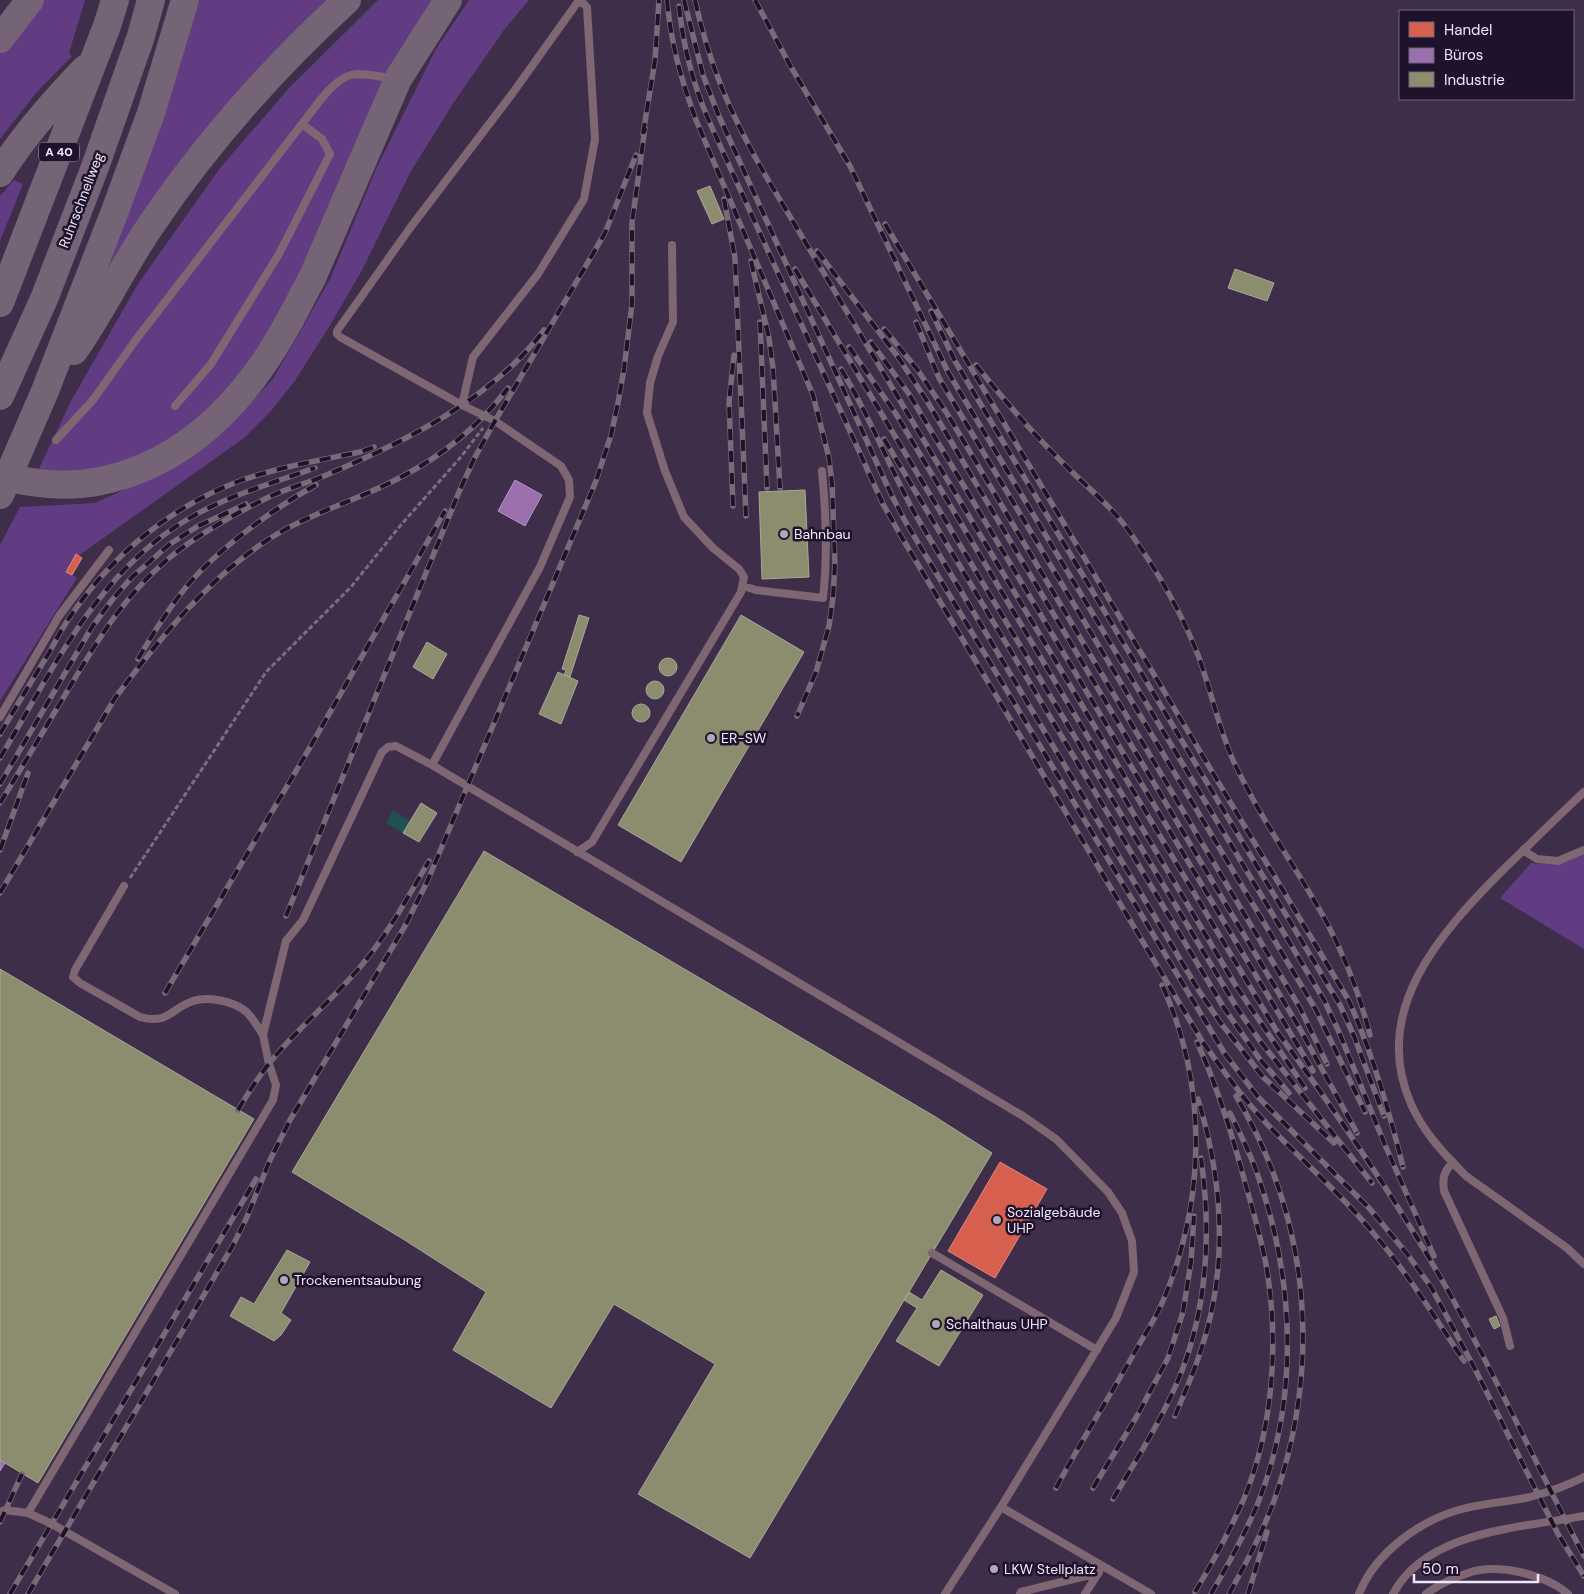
<svg xmlns="http://www.w3.org/2000/svg" width="1584" height="1594" font-family="'DM Sans',sans-serif">
  <rect width="100%" height="100%" fill="#3e2e4a"/>
  <path fill="#623c83" d="M40,0h45l-16,53 3,3 -36,37 -36,46v-85z
    M197,0h131l-219,268 -4,-2z
    M378,0h54l-40,65 -105,235 -42,71 -43,46 -49,33 -27,12 -39,10 -50,1 34,-72 67,-117 82,-116 70,-81z
    M469,0h60l-25,30 -50,72 -43,69 -49,99 -33,57 -35,55 -23,29 -27,27 -166,118 -2,-2 -10,17 11,7 -77,123v-156l20,-38 75,-4 82,-37 43,-32 53,-55 57,-100 47,-112 59,-118z
    M14,180l9,4 -23,57v-45z
    M1584,854v95l-84,-51 31,-35 28,2z"/>
  <path fill="#1e514f" d="M393,810l17,11 -7,12 -17,-10z"/>
  <path fill="#d6604d" stroke="#de8881" d="M76,554l6,4 -10,17 -6,-3z
    M1000,1162l47,27 -52,89 -47,-27z"/>
  <path fill="#9970ab" stroke="#b393c3" d="M515,480l27,15 -17,31 -27,-15z
    M0,1460l5,3 -5,8z"/>
  <path fill="#8c8c6e" stroke="#aaa798" d="M710,186l14,33 -12,5 -15,-33z
    M1235,269l39,14 -7,18 -39,-13z
    M805,490l4,87 -47,2 -3,-87z
    M579,615l10,3 -19,59 -6,-2 2,-5 -4,-1z
    M741,615l63,37 -123,210 -63,-37z
    M427,642l20,12 -14,25 -20,-12z
    M659 667a9 9 0 1 1 18 0a9 9 0 1 1-18 0Z
    M558,672l20,9 -17,43 -22,-10z
    M646 690a9 9 0 1 1 18 0a9 9 0 1 1-18 0Z
    M632 713a9 9 0 1 1 18 0a9 9 0 1 1-18 0Z
    M421,803l16,10 -18,29 -16,-9z
    M484,851l450,265 58,37 -242,405 -112,-64 77,-130 -101,-60 -63,104 -98,-58 33,-58 -83,-53 -111,-67z
    M0,969l254,150 -216,364 -38,-23z
    M287,1250l23,12 -29,51 10,7 -10,15 -7,6 -44,-25 11,-19 13,7z
    M941,1270l42,25 -44,71 -43,-25 21,-33 -13,-8 5,-8 13,8z
    M1496,1316l4,10 -6,3 -5,-10z"/>
  <g fill="none" stroke-linecap="round" stroke-linejoin="round">
    <path stroke="#7f6d79" stroke-width="3" stroke-dasharray="5 2.5" stroke-linecap="butt" d="M130,878l136,-206 85,-85 49,-61 60,-68 23,-30"/>
    <path stroke="#7e6773" stroke-width="8" d="M175,406l36,-42 68,-110 51,-100 -8,-15 -20,-15c12,-15 30,-44 49,-49 12,-3 30,2 43,4
      M56,440l37,-40 42,-59 167,-217
      M743,586l13,4 67,8c5,-43 3,-85 -1,-127
      M0,717l59,-101 50,-66
      M432,765l108,-198 30,-70 -1,-17 -8,-14 -66,-45 -33,-16 -122,-68 -3,-3v-3l73,-103 102,-134 65,-91 5,-1 5,5 8,132 -11,60 -46,75 -65,83 -11,48
      M1584,792c-28,26 -55,53 -82,79 -62,62 -132,140 -91,233 12,28 34,51 55,72l101,72 17,16
      M1523,850l14,9 21,2 26,-11
      M577,852l15,-10 149,-250 3,-15 -5,-8 -26,-21 -29,-31 -19,-46 -18,-58 3,-30 8,-27 15,-34 -1,-77
      M124,886l-49,84 -2,7 7,6 60,34c29,8 31,-9 53,-16 14,-5 39,0 51,9 8,6 14,17 19,25
      M1453,1162c-9,10 -11,15 -9,29l59,127 7,28
      M932,1253l165,97
      M0,1512l5,-2 23,3 245,-413 3,-15 -7,-21 -6,-29 23,-94 17,-21 79,-168 6,-5 8,-1 36,19 591,351 33,23 52,53 14,21 10,28 2,31 -18,46 -115,189
      M28,1513l24,11 123,70
      M945,1594l56,-87 150,87
      M1020,1594l1,-2 77,-19
      M1085,1594l14,-22
      M1359,1594c16,-41 61,-74 103,-85 22,-6 46,-7 68,-12 19,-5 36,-11 54,-20
      M1393,1594c34,-64 128,-66 191,-78
      M1426,1594c12,-9 27,-16 42,-21 29,-10 77,1 100,21"/>
    <path stroke="#746475" stroke-width="28" d="M0,39l30,-39
      M0,173c24,-38 54,-72 85,-104
      M0,303l107,-277 8,-26
      M74,351c28,-40 49,-85 77,-126 56,-83 122,-157 196,-225
      M0,396l44,-97 51,-132 46,-131 10,-36
      M0,475c101,31 192,-16 253,-97 24,-31 42,-67 60,-102l85,-197 50,-79
      M0,495l45,-104 70,-180 36,-98 34,-113"/>
    <g stroke="#7a6976" stroke-width="5.5">
      <path id="rail" d="M667,0c4,44 14,79 29,120l117,275 16,63 3,26 3,80 -2,33 -4,29 -13,46 -19,44
        M684,0l19,75 15,39 173,380 14,27 320,533 33,43 112,112 38,46 23,32 43,80 84,167 26,42
        M695,0c14,65 36,115 69,173l512,857c63,86 123,173 175,266 47,85 88,174 133,260
        M755,0l36,67 59,99 98,206 376,628 15,32 46,113 49,111
        M679,6c4,40 14,78 30,115l174,383 18,32 301,505c21,29 41,58 66,84 33,35 70,66 101,103 36,41 65,88 95,133
        M643,134l12,-74 4,-60
        M724,199l11,59 11,258
        M885,224l464,777c24,54 40,109 54,166
        M817,251l81,106 29,44 373,628 57,104
        M751,261l18,77 4,30 7,120
        M795,269l442,739 23,33 112,142
        M931,311l24,50 44,74 341,570 14,31 30,80
        M760,322l7,166
        M916,322l23,56 377,632 49,102
        M884,329l33,40 31,46 352,593 27,56
        M871,342l38,52 404,677
        M849,347l47,67 340,572 69,102
        M976,365c28,35 57,69 90,101 21,21 45,40 63,65 27,38 52,80 69,124 13,35 20,71 35,105 26,57 63,107 93,161 19,36 34,74 44,114
        M841,369c28,46 48,97 74,145l284,477 21,31 43,55 71,66
        M884,439l340,569 35,50 30,35
        M733,506l-4,-104 5,-47
        M138,659c15,-25 30,-50 49,-73 30,-36 87,-78 129,-101
        M0,734c16,-27 32,-54 49,-81 7,-13 14,-27 23,-39 42,-61 100,-108 170,-134 38,-13 79,-20 118,-28l14,-5
        M0,758c53,-88 96,-185 188,-239 39,-23 84,-36 127,-51
        M0,784l92,-157 20,-27 20,-23 38,-33 28,-18 48,-22
        M0,803c23,-37 45,-75 68,-113 29,-49 55,-93 100,-131 26,-22 68,-46 99,-61 18,-9 38,-14 57,-22 78,-33 168,-76 220,-146
        M0,850l28,-77
        M0,893l115,-195c45,-60 97,-125 162,-164 39,-23 84,-35 124,-57 41,-21 79,-52 107,-89
        M286,916l173,-424 15,-33 21,-38 110,-188 31,-78
        M165,993l144,-244 136,-238
        M238,1110c12,-20 24,-39 39,-56 27,-31 58,-57 84,-88 27,-32 47,-69 68,-105
        M1175,1416c8,-20 17,-39 24,-60 30,-85 25,-171 -1,-257
        M1056,1488c25,-47 54,-92 80,-138 9,-16 20,-32 27,-49 43,-101 45,-216 -1,-316
        M1093,1488l44,-72 31,-58 15,-46 8,-50 3,-46
        M1113,1499c25,-42 52,-84 70,-131 25,-67 28,-139 18,-210
        M0,1522l22,-48
        M1195,1592c18,-30 34,-60 48,-91 30,-71 36,-155 24,-231 -5,-29 -13,-56 -21,-84 -13,-49 -28,-98 -49,-144
        M10,1594l246,-415
        M28,1594l204,-347 15,-30 23,-57 20,-40 115,-194 22,-44 169,-401 15,-46 7,-32 6,-34 8,-65v-81l13,-95
        M1211,1594c17,-29 34,-60 47,-91 41,-104 37,-220 1,-324 -7,-23 -19,-45 -29,-66
        M1229,1594c17,-31 34,-62 46,-96 47,-135 35,-278 -39,-402
        M1248,1594l19,-62"/>
    </g>
    <use href="#rail" stroke="#1f132b" stroke-width="4" stroke-dasharray="11" stroke-linecap="butt"/>
  </g>
  <g fill="#b2a6bc" stroke="#1f132b" stroke-width="2">
    <circle cx="784" cy="534" r="5"/>
    <circle cx="711" cy="738" r="5"/>
    <circle cx="997" cy="1220" r="5"/>
    <circle cx="284" cy="1280" r="5"/>
    <circle cx="936" cy="1324" r="5"/>
    <circle cx="994" cy="1569" r="5"/>
  </g>
  <g text-anchor="middle" dominant-baseline="central" stroke-width="5" stroke-linejoin="round" paint-order="stroke">
    <rect fill="#1f132b" stroke="#b1a7bc" stroke-width="1" x="39" y="142.5" width="40" height="19" rx="4"/>
    <g font-size="12" font-weight="bold" fill="#f0e6fa">
      <text x="59" y="152">A 40</text>
    </g>
    <g font-size="14" fill="#f0e6fa" stroke="#1f132b">
      <text transform="translate(81 200) rotate(-69)">Ruhrschnellweg</text>
    </g>
    <g font-size="14" fill="#f0e6fa" stroke="#1f132b" text-anchor="start">
      <text x="794" y="534">Bahnbau</text>
      <text x="721" y="738">ER-SW</text>
      <text x="1007" y="1212">Sozialgebäude<tspan x="1007" dy="16">UHP</tspan></text>
      <text x="294" y="1280">Trockenentsaubung</text>
      <text x="946" y="1324">Schalthaus UHP</text>
      <text x="1004" y="1569">LKW Stellplatz</text>
    </g>
  </g>
  <rect x="1399" y="10" width="175" height="90" fill="#1f132b" stroke="#73677e"/>
  <rect x="1409" y="22" width="25" height="15" fill="#d6604d" stroke="#73677e"/>
  <text x="1444" y="35" font-size="15" fill="#f0e6fa">Handel</text>
  <rect x="1409" y="48" width="25" height="15" fill="#9970ab" stroke="#73677e"/>
  <text x="1444" y="60" font-size="15" fill="#f0e6fa">Büros</text>
  <rect x="1409" y="72" width="25" height="15" fill="#8c8c6e" stroke="#73677e"/>
  <text x="1444" y="85" font-size="15" fill="#f0e6fa">Industrie</text>
  <path d="M1414 1574v8h124v-8" fill="none" stroke="#f0e6fa" stroke-width="2.5"/>
  <text x="1422" y="1574" font-size="15" fill="#f0e6fa" stroke="#1f132b" stroke-width="4" paint-order="stroke">50 m</text>
</svg>
